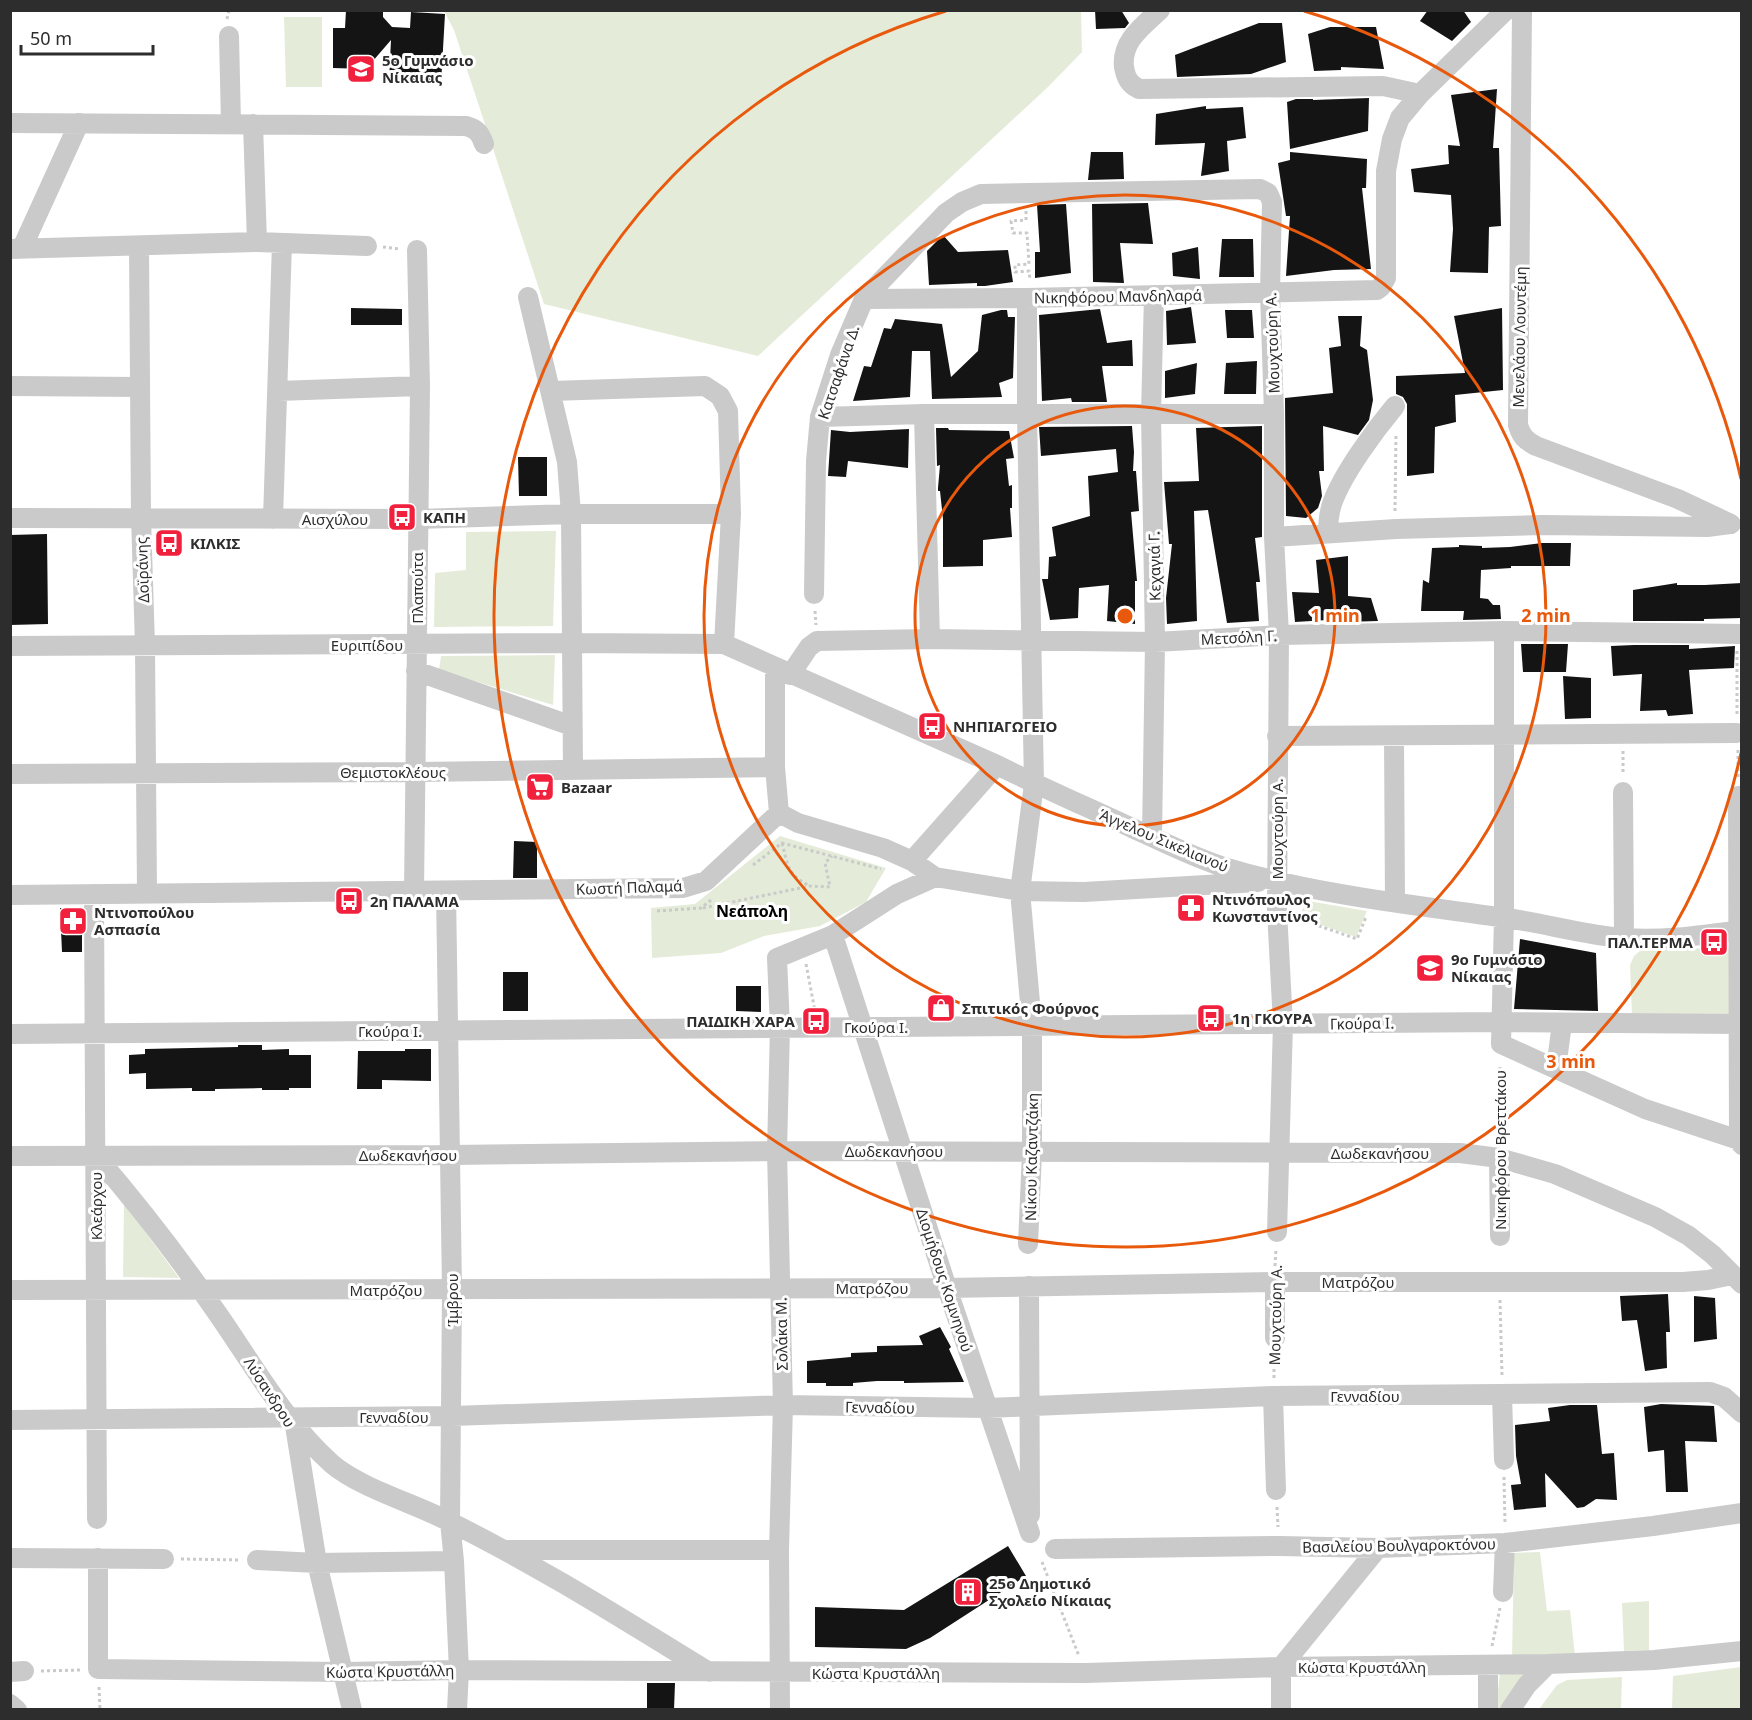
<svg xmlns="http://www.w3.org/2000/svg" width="1752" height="1720" font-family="'Noto Sans',sans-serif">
  <rect width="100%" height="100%" fill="#fff"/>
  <path fill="#e4ecd9" d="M444,11h637l1,41 -34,35 -290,269 -214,-52 -90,-274z
    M284,17h38v70h-36z
    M556,531l-3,95 -119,1 1,-54 31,-3v-38z
    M555,655l-2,50 -114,-35 2,-14z
    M780,836l106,32 -20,34 -46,24 -56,10 -43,17 -69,5 -1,-50 44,-4z
    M1308,901l59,10 -11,26 -58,-20z
    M1739,947l-4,69 -103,1 -2,-52 4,-9 7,-6z
    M124,1203l55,75 -56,-1z
    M1540,1552l7,59 23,-1 5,46 -63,3 2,-106z
    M1649,1601v49l-25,1 -2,-48z
    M1741,1667v42h-69l1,-33z
    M1500,1672l24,1 -22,36 -6,1z
    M1622,1677l-1,32h-82l18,-24 10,-5z"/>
  <path fill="#141414" d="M346,10h37v7l9,10 18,1 1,-16 34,2 -4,70 -52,-3 2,-41 -25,29 -33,-1v-40h12z
    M1095,10h26l8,13 -4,5 -29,1z
    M1428,10h35l8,12 -19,19 -32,-20z
    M1259,23h23l4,39 -35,12 -74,3 -2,-22z
    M1330,27h46l8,42 -43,-2v3l-27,1 -6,-37z
    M1497,89l-4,59h6l2,78 -12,1 -1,46 -38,-1 3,-43 -2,-34 -37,-3 -3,-23 38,-5 -1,-19 12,1 -9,-51z
    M1369,98l-1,33 -78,18 -3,-47 9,-3h17v1z
    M1206,106v3l37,-2 3,31 -19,3 2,30 -28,5 4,-33 -50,2 1,-31z
    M1091,152h32l1,27 -36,1z
    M1290,152l77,7 -1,29h-4l9,81 -37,1 -48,6 4,-60h-4l-8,-53 12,-3z
    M1148,203l5,41 -33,-1 4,40 -31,-1 -1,-78z
    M1066,204l5,69 -36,5v-26h5l-3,-47z
    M943,235l15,17 50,-2 5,32 -28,4h-8v-3l-48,2 -2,-34z
    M1222,239h31l1,38h-35z
    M1198,247l2,32 -27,-3 -1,-23z
    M1191,307l5,36 -29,2 -1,-34z
    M351,308l51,1v16h-51z
    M1502,308l1,82 -48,5 1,27 -21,5 -1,46 -27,3v-72l-4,-7 -7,-3v-18l69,-3 -11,-57z
    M1100,309l7,34 25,-3 1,26h-31l5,36h-35l-1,-4 -29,3 -3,-86z
    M1001,310h6l1,7h7l-2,61 -14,5 3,14 -70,2 -2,-48h-18l-2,46 -57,4 11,-35 7,1 13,-39 7,1 4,-10 47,5 9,53 27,-26 4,-36z
    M1225,310h27l2,28h-27z
    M1338,316h24l-2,30 7,4 6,50 -4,20 -11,15 -35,-9 1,45h-5l3,25 -4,12 -12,10 -20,-2 -1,-118 48,-5 -4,-45 12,-2z
    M1257,361l-1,33h-32l2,-31z
    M1197,363l-2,31 -30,4v-27z
    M1132,426l2,26 -1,19h3l3,40 -8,1 6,69h-2v43l-28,-3 2,-36 -30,3 -1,30 -28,2 -8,-41h6l1,-22 7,-1 -4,-29 38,-11 -2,-40 30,-4 -2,-23 -75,7 -2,-29z
    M1262,426v111l-7,1 5,44h-4l3,39 -32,2 -19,-113 -14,1 3,110 -30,3 -1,-26 6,-54h-3l-5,-62 35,-1 -3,-53z
    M936,428h12l1,2 60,1 5,27 -8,1 3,27 3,-1v23h-2l2,29 -29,3v26l-40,1v-48l-3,-28h-2v-3l2,-23 -3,1z
    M909,429l-1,39 -60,-7 -2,16 -18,-1 3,-46 19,2z
    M518,457h29v39h-28z
    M47,534l1,90 -38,1v-90z
    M1542,543h29l-1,23h-59v2l-30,2 -1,28 8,1 5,6h7l1,14 -38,1 1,-9h-43l2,-31 6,3 3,-35 27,-1v-2l23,1v2l28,-1z
    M1348,556v40l23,2 7,23 -34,1v-3l-49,3 -3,-30 27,1 -3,-33z
    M1677,583v2h28l37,-2v35l-38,1v2h-71v-31z
    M1521,644h47l-2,28h-43z
    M1634,645h55v4l46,-3 -1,22 -45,2 4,44 -25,2 -2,-6 -26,1 2,-37 -29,2 -2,-30z
    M1563,676l28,2v40l-26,1z
    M514,841l23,1v36h-24z
    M60,908l22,2v42h-20z
    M1520,939l76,14 2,58 -84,-2z
    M503,972h25v39h-25z
    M736,986h25v26l-25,-1z
    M238,1045h24v5l27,-1v6h22v33h-22v2h-27v-2l-47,1v2h-23v-3l-46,1v-16l-17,1v-19l16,-1v-5l93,-2z
    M405,1049h26v32l-49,-1v9h-25l1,-38h47z
    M1668,1294l2,38h-4l1,36 -22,3 -8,-51 -15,1 -2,-25z
    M1694,1296l21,2 2,41 -23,3z
    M940,1327l11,20 -2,2 15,33 -60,1v-2h-27l-24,2v3h-27v-3h-19v-22l44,-4v-4l26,-1v-6l46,-1 -4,-9z
    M1661,1404l53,2 3,36 -32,-1 3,51h-22l-2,-42 -16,2 -4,-45z
    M1570,1405h27l5,49 12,-1 3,47 -21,-1 -12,8 -7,1 -32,-35 1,34 -32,3 -3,-25 10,-1 -5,-28 -1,-31 35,-4 -2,-13z
    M1008,1546l18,30 -96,62 -24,11 -91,-2v-40l89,3z
    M647,1683h28l-1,27h-27z"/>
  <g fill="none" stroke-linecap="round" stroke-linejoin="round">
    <path stroke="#cacaca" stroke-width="3" stroke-dasharray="3 3" stroke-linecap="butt" d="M227,19l2,-9
      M1026,211v9l-15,1 2,12h14l2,31 -14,1v7l14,-1 1,9
      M383,247l17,2
      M1395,511l1,-78
      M815,611l1,14
      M1737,651v65
      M1738,750v29
      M1623,751v24
      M782,843c6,22 5,31 26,42
      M753,865l29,-22 99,26
      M703,908l107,-22 20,1 -5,-24 7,-7
      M657,911l44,-3 10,-8
      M1296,918l61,21 9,-22
      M806,964l9,47
      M1499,1142l1,-78
      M1275,1266l1,-17
      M1500,1300l2,75
      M1274,1378v-24
      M1504,1477l1,47
      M1277,1507l1,20
      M181,1559l59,1
      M1042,1562l37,94
      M1492,1646l8,-38
      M41,1671l39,-1
      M99,1687l1,23"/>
    <path stroke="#cacaca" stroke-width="20" d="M1160,10c-17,16 -39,31 -36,57 2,11 5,17 15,22l244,-3 37,8
      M1522,10l-4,415c3,11 8,16 18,21l142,53 53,25
      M229,36l2,88
      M10,123l456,3c11,3 14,7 18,18
      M253,124l4,118
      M139,246l2,271 4,129 2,248
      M22,248l57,-125
      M10,249l247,-7 110,4
      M528,297l39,165 4,52 2,256
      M1027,298v116l7,370 -14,107 12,134v127l-4,92
      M864,299l163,-1 350,-8 4,-3 5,-9v-107l6,-32 8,-21 20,-24 86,-84
      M10,386l130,1
      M278,391l142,-5
      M551,391l154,-5 15,10 8,15 3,103 -7,130
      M924,414l6,225
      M820,417l104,-3h350
      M10,518l408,1 153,-5h160
      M273,519l9,-276
      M1328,534c0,-11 1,-23 5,-33 11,-29 42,-71 62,-95
      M1274,537l122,-8 147,-4 164,2 23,-3
      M814,594l2,-133 4,-44 20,-62 24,-56 82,-86 16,-11 19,-8 279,-5 8,4 4,9 -2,91 4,121v123l5,98 -2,276 6,113 -6,208
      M1504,631v286l-3,127 55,25
      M10,646l561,-3 153,1 273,121c44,22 90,42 135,63 30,13 60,29 92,39 89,27 183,37 275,50 42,5 83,18 125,21 39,3 79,-3 118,-8
      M775,668v99l4,46
      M416,671l156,55
      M790,675l19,-28 8,-6 113,-2 225,3 124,-7 225,-4 238,3
      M1277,736l460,-3
      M1394,736l1,167
      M10,774l406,-2 359,-5
      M1623,792l1,146
      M1742,796h-4l1,345 3,4
      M1152,837l3,-195 -4,-228 3,-119
      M912,861l85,-96
      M414,891l6,-505 -3,-136
      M446,891l6,399 -2,232 4,39 5,109 -2,40
      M94,894l3,625
      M10,895l673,-7 23,-7 73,-68 19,10 85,25 29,13 23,16 85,14 64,1 174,-10
      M833,935l114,353 83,245
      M1562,1023l-6,46 89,40 97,32
      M10,1034l1492,-12 240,2
      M95,1155c46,53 88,108 127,165 34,50 65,104 110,144 28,24 84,40 118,58 89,44 174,98 259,150
      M10,1156l441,-1 326,-4 683,2 39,5 56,16 100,43 34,19 23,18 30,30
      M1499,1158l1,78
      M1029,1286l1,229
      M10,1290l937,-2 328,-6h408l25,-2 24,-5
      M1275,1338v-56
      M1502,1395l2,65
      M1273,1396l3,94
      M10,1420l442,-4 331,-11 204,3 286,-12 437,-4 14,5 18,16
      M295,1426l22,137 35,147
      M1055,1549l224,-3 99,2 127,-5 148,-17 89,-13
      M505,1550h274
      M10,1558l154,1
      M98,1558v111l245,3 116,-2 627,3 195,-6 267,-3 106,-4 88,-9
      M257,1560l60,3 137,-2
      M1503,1592l2,-49
      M1488,1666v44
      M10,1672l14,-1
      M10,1704l7,6
      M780,1710l-1,-160 4,-145 -6,-254 3,-124 -3,-69 56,-23 64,-41 38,-17
      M1281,1710v-43l97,-119
      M1510,1710l17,-25 21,-21"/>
  </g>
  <g fill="none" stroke="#e8590c" stroke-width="3">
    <circle cx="1125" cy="616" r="210"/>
    <circle cx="1125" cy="616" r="421"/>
    <path d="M1741 753A631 631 0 1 1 946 11M1304 11A631 631 0 0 1 1741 479"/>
  </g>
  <defs>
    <g id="school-square" transform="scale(1.5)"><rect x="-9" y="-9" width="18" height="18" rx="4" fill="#f1213e" stroke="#fff"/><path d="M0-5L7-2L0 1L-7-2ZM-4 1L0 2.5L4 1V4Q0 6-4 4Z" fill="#fff"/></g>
    <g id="bus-square" transform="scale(1.5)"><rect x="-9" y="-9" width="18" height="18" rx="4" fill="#f1213e" stroke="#fff"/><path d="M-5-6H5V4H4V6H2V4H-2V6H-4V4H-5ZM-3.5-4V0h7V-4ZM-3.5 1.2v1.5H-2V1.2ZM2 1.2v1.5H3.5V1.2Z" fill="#fff"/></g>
    <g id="supermarket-square" transform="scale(1.5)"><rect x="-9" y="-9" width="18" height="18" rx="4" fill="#f1213e" stroke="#fff"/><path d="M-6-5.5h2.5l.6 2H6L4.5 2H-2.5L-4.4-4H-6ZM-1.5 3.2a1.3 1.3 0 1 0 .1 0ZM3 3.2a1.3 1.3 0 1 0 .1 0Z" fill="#fff"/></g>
    <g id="pharmacy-square" transform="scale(1.5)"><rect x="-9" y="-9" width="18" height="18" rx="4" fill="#f1213e" stroke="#fff"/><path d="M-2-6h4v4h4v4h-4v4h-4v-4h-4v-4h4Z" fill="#fff"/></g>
    <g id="shop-square" transform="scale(1.5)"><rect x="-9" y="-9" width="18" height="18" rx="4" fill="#f1213e" stroke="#fff"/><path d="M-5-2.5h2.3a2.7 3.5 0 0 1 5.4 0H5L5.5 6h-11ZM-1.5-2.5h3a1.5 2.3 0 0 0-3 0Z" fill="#fff"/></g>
    <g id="building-square" transform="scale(1.5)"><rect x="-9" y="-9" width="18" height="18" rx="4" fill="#f1213e" stroke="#fff"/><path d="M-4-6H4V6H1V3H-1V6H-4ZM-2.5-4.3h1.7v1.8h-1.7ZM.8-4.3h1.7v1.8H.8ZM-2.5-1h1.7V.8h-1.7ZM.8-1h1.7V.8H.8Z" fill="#fff"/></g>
  </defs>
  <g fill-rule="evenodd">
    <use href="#school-square" x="361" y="69"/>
    <use href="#bus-square" x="402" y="517"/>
    <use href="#bus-square" x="169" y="543"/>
    <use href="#bus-square" x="932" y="726"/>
    <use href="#supermarket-square" x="540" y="787"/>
    <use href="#bus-square" x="349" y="901"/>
    <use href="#pharmacy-square" x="1191" y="908"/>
    <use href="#pharmacy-square" x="73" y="921"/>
    <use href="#bus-square" x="1714" y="942"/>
    <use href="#school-square" x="1430" y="968"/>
    <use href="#shop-square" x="941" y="1008"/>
    <use href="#bus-square" x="1211" y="1018"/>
    <use href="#bus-square" x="816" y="1021"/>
    <use href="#building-square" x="968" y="1592"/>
  </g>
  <g text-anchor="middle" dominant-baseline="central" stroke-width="6" stroke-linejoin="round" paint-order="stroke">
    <g font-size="15" font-weight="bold" fill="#2d2d2d" stroke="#fff" text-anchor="start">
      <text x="382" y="60">5o Γυμνάσιο<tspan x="382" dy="17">Νίκαιας</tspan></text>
      <text x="423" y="517">ΚΑΠΗ</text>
      <text x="190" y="543">ΚΙΛΚΙΣ</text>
      <text x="953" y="726">ΝΗΠΙΑΓΩΓΕΙΟ</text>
      <text x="561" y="787">Bazaar</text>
      <text x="1212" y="899">Ντινόπουλος<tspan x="1212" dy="17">Κωνσταντίνος</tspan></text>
      <text x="370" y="901">2η ΠΑΛΑΜΑ</text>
      <text x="94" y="912">Ντινοπούλου<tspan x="94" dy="17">Ασπασία</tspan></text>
      <text x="1693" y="942" text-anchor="end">ΠΑΛ.ΤΕΡΜΑ</text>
      <text x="1451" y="959">9ο Γυμνάσιο<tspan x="1451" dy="17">Νίκαιας</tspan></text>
      <text x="962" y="1008">Σπιτικός Φούρνος</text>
      <text x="1232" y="1018">1η ΓΚΟΥΡΑ</text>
      <text x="795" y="1021" text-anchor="end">ΠΑΙΔΙΚΗ ΧΑΡΑ</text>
      <text x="989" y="1583">25o Δημοτικό<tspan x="989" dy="17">Σχολείο Νίκαιας</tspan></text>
    </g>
    <g font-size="15" fill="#2d2d2d" stroke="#fff">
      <text transform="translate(1118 296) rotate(-1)">Νικηφόρου Μανδηλαρά</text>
      <text transform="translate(1519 337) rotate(-89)">Μενελάου Λουντέμη</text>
      <text transform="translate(1272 343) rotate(-92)">Μουχτούρη Α.</text>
      <text transform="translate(838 372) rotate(-71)">Κατσαφάνα Δ.</text>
      <text x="335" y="519">Αισχύλου</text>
      <text transform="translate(1154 566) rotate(-91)">Κεχαγιά Γ.</text>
      <text transform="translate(142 570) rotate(-92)">Δοϊράνης</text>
      <text transform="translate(417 588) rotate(-90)">Πλαπούτα</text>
      <text transform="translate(1239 637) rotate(-3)">Μετσόλη Γ.</text>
      <text x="367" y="645">Ευριπίδου</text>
      <text x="393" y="772">Θεμιστοκλέους</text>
      <text transform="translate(1277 829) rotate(-90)">Μουχτούρη Α.</text>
      <text transform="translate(1164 840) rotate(23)">Άγγελου Σικελιανού</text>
      <text transform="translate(629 887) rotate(-2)">Κωστή Παλαμά</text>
      <text transform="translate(1362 1023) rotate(-1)">Γκούρα Ι.</text>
      <text x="876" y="1027">Γκούρα Ι.</text>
      <text x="390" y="1031">Γκούρα Ι.</text>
      <text transform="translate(1500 1150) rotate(-90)">Νικηφόρου Βρεττάκου</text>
      <text x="894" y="1151">Δωδεκανήσου</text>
      <text x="1380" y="1153">Δωδεκανήσου</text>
      <text x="408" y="1155">Δωδεκανήσου</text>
      <text transform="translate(1031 1157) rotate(-89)">Νίκου Καζαντζάκη</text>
      <text transform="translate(96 1206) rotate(-90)">Κλεάρχου</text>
      <text transform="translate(945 1280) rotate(72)">Διομήδους Κομνηνού</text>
      <text x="1358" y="1282">Ματρόζου</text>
      <text x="872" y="1288">Ματρόζου</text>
      <text x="386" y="1290">Ματρόζου</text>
      <text transform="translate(452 1300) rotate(-90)">Ίμβρου</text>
      <text transform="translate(1275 1315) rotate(-89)">Μουχτούρη Α.</text>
      <text transform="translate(781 1334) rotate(-91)">Σολάκα Μ.</text>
      <text transform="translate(270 1392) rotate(57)">Λύσανδρου</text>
      <text x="1365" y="1396">Γενναδίου</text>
      <text transform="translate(880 1407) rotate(1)">Γενναδίου</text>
      <text x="394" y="1417">Γενναδίου</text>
      <text transform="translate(1399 1545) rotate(-1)">Βασιλείου Βουλγαροκτόνου</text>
      <text x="1362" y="1667">Κώστα Κρυστάλλη</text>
      <text transform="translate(390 1671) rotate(-1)">Κώστα Κρυστάλλη</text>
      <text x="876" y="1673">Κώστα Κρυστάλλη</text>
    </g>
    <g font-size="16" font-weight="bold" fill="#000" stroke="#fff">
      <text x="752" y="911">Νεάπολη</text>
    </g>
  </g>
  <circle cx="1125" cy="616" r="9" fill="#e8590c" stroke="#fff" stroke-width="3"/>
  <g font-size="18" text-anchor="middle" font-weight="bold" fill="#e8590c" stroke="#fff" stroke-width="6" stroke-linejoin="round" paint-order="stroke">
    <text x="1335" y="622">1 min</text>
    <text x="1546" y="622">2 min</text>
    <text x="1571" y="1068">3 min</text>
  </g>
  <rect width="1752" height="1720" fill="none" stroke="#2d2d2d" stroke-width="24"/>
  <path d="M21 45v9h132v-9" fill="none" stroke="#2d2d2d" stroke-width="3"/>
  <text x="30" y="45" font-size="18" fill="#2d2d2d" stroke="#ffffff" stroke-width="4.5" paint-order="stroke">50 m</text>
</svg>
